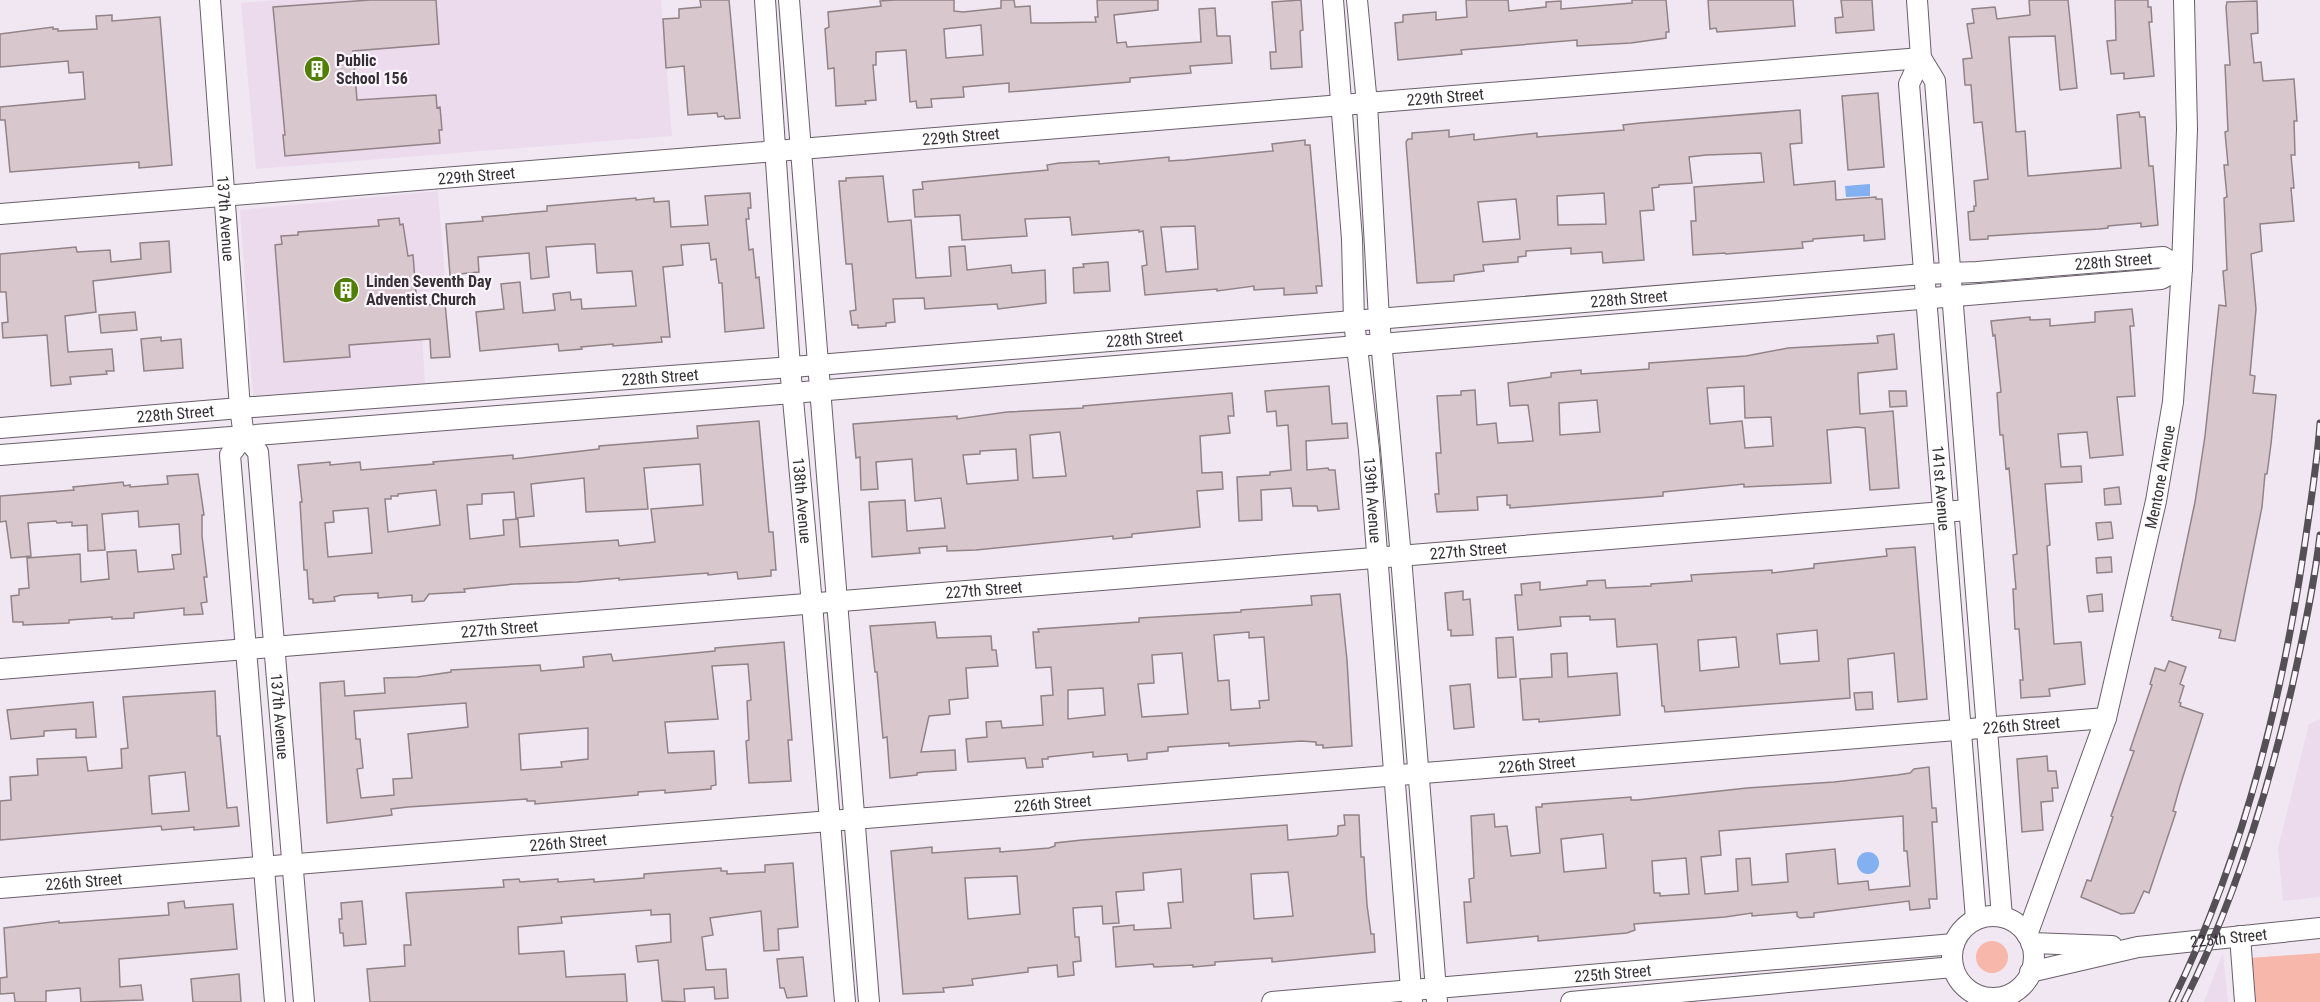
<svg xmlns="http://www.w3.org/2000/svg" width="2320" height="1002" font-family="'Roboto Condensed',sans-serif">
  <rect width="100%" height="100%" fill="#f1e7f2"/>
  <path fill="#ecdbed" d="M277,0h384l11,136 -416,33 -15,-166z
    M438,191l8,100 -26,1 5,93 -172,13 -13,-188z
    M2320,719v178l-37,4 -5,-53 31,-124z
    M2223,952l5,50h-24z"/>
  <path fill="#f7b7ab" d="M1976 957a16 16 0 1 1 32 0a16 16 0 1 1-32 0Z
    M2320,953v49h-68l-3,-44z"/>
  <path fill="#82b0f0" d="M1870,184v12l-24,1 -1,-11z
    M1857 863a11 11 0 1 1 22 0a11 11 0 1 1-22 0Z"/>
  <path fill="#d8c8cd" stroke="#928387" stroke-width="1.5" fill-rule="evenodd" d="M370,0h66l3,44 -86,7 4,49 79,-5 1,13 3,-1 2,23h-3l1,13 -155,13 -2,-21h2l-12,-128z
    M700,0h29l11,118 -15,1 -1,-3 -6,1 -1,-4 -29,2 -4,-49 -18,2 -3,-49 16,-1v-9l22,-2z
    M895,0h59v11l9,1 38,-4v-8h13l1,7 15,-1 1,17h17l48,-1 -1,-5h3l-1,-17h61v10l-44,5 3,28 9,-1 1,5 74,-5 -2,-33 16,-1 2,28h13l2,27 -42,3 1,7 -61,5v4l-121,10v-9l-46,4 1,10 -33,2 1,8 -15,1 -1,-7 -6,1 -4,-52 -30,2v13h-3l3,35 -11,1 1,3 -30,2 -2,-38 -6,1 -3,-40 4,-2 -1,-15 53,-6 -1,-5zM981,25l2,30 -37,3 -2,-29z
    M1301,0l2,30 -3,1 2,36 -31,2 -1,-17h6l-4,-50z
    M1466,0h42l1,11 37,-4v-5l15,-1v8l71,-6v-3h34l3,32h-3v6l-35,5 -54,3v-6l-116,10 1,4 -64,6 -3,-37 8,-1v-7l33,-3v8l31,-3z
    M1708,0h85l2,26 -78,6 -1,-4 -6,1z
    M1841,0h31l2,30 -38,3 -1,-15 8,-1z
    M2029,0h39l9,88 -17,2 -5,-54 -46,1 7,95 9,-1 3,45 93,-8 -4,-53 22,-3 1,5h5l4,49h4l5,59 -17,2v-4l-33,3v2l-9,1 -111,7v3l-18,1 -2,-28 6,-1v-5h2l-2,-25 14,-2 -6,-57 -8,1 -3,-38h-6l-2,-26 9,-1 -5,-34 7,-1 -2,-14 23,-2 2,12 33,-4z
    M2115,0h33v7h3l1,15h-3l5,54 -30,3v-6l-13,1 -4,-33 9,-1z
    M2257,1l1,32 -7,1 3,29 7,-1 2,19 31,-2 3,42h-3l1,34h-4l3,33h-3l3,33 -34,3 2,27 -11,3 5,55 -6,66 5,1 -2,17 23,2 -5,49 -4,30h-2l-3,33 -27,134 -16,-3 2,-8 -49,-10 1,-3 -2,-1 24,-114 10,-66 14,-131 7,1 -3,-35 4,-1 -3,-72 3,-1 -3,-32h4l-3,-33 3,-1 -3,-66h5l-4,-58 1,-5z
    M112,15v6l48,-4 12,148 -33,3v-6l-129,10 -5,-52h-5v-13l85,-8 -2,-27 -14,1 -1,-12 -68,6v-33l53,-7v2h5v2l39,-2 -1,-13z
    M1878,93l6,74 -36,3 -6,-74z
    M1800,110l2,33 -12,1 4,41 41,-4 1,19 40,-3v2h6l3,40 -21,2v-6l-51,4v2l-11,1 1,6 -77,6 -1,-1 -32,2 -2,-34h5l-2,-34 70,-5 -3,-29 -55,2 -17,2 3,26 -33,2v2l-7,1 2,22 -14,1 4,49 -41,3 -1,-11 -31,2v-6l-45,3v5l-8,1v5l-35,3 1,6 -30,4v6l-37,2 -11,-141 2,-3h4v-6l37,-3v7l25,-3v6l63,-7v4l87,-7 -1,-5 17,-2zM1604,193l2,31 -48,1 -1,-29zM1516,199l4,40 -37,3 -5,-40z
    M1305,140v5h5l9,103 3,38h-6l1,7 -33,2v-7l-30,2v-4l-37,5v-2l-72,6 -3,-29 5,-1 -4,-34 -4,1v-2l-67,5 -2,-18 -45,2 2,17 -65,4 -2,-25 -45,2 -2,-27 10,-1 -1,-7 126,-12 -1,-5 12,-2 40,-2v3l70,-7v4l16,-1 88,-9 -1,-7zM1195,226l3,43 -32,3 -5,-45z
    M883,176l5,46 23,-2 5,58 35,-2 -2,-29 16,-1 2,24 44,-5 1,8 33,-3 1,33 -48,6 -1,-5 -72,5 -1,-11 -31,1 2,23 -9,1v3l-28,2v-3h-6l-2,-14 6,-1 -4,-46h-6l-7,-83h7v-3z
    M750,193l1,15h-3l1,11h-3l3,31 4,-1 3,29 3,-1 5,51 -39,4 -3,-49h-3l-3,-24 -5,1 -2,-17 -28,2 2,20 -20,2 7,70h-9l1,5 -49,4v-2l-32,3 1,2 -23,2 -1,-7 -78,7 -4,-39 28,-3 -3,-25 19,-2 3,31 32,-3 -2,-16 17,-2 1,8 10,-1 1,10 54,-3 -4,-35 -35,2 -2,-29h-7l-42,3 3,30 -18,2 -2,-26 -51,4 1,15 -29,3 -4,-51 37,-3 -1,-4 65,-6v-5l89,-8v2l18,-2v4l15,-1 2,26 37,-2 -3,-29z
    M399,218l1,7 3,-1 5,32 5,-1 4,51 28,-3 5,54 -19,1 -1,-19 -81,6 1,12 -66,5 -9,-117 7,-1 -1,-8 17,-1v-3l81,-6 -1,-6z
    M169,241l2,31 -78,9 3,31 -31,4 3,36 44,-3 2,22h-8l1,3 -37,3 1,7 -20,2 -4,-51 -44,3 -1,-15 6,-1 -2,-30h-6v-38l76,-7 1,5 33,-2 1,12 30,-3 -1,-16z
    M1108,262l2,29 -36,2 -1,-25 11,-1 -1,-3z
    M2132,309l2,17h-4l5,70 -18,1 6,58 -33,3 -3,-26 -29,2 3,33 20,-1 1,16 -37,2 5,61 -3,1 7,98 27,-2 4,42 -36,5 1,7 -29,2 -1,-18h3l-4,-51h-4l-2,-40h3l-3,-34 4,-1 -8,-86 -3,1 -3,-34h-3l-3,-42 4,-1 -6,-57 -2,1 -2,-15 39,-4v3l20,-1v7l45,-4v-10z
    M135,312l2,18 -36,3 -2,-18z
    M1894,334l3,35 -39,4v5l2,36 33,-3 6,77 -29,2 -5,-62 -8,-1 -30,3 4,53 -87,4v-3l-81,8v4l-153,12v-3h-3v-10l-30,2 1,13 -41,2 -2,-18h4l-3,-41h5l-4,-57 24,-1v-4l14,-1 2,35 19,-2 2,20 35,-2 -5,-36 -18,1 -2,-23 43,-6v-4l30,-3v4l68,-5v-6l97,-7 42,-8 90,-5 -1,-7zM1744,386l1,32 26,-1 2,29 -28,2 -3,-27 -32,3 -3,-36zM1597,400l3,32 -40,3 -1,-32z
    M161,337v4l20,-2 2,29 -39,3 -3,-32z
    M1329,386l3,38 15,-1 1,15 -42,3 1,29 21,-2 1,2h6l4,39 -21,2 -1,-5h-24l-2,-18 -30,2 1,30 -23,1 -2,-44 33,-2v-3l21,-2 -3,-45 -11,1 -1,-15 -9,1 -2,-21z
    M1889,391h17l1,15 -17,1z
    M1232,393l2,23h-6l2,17 -30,3 2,37 20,-1 1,17 -26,2 3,36 -68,7v3l-19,2v-3l-137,14 -29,1v-5l-28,2 1,5 -48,4 -3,-55 36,-2 2,31 38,-3 -4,-30 -26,3 -3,-42 -36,3 2,27 -17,1 -1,-33 -4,1 -3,-34 104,-8v3l50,-7 76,-4v-2zM1060,432l6,44 -33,2 -3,-43zM1016,449l2,31 -51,4 -4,-29 17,-1v-3z
    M759,421l10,111h4l3,38h-5v6l-33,3 -1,-7 -29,3v-2l-89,7v-2l-42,4 -63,2 -50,5 1,3 -36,2 -5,7 -12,1v-7l-34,3v-5l-37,2 -7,2 1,4 -22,2v-4h-4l-2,-29h-3l-4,-68h2l-4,-37 32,-3v3l30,-3 1,8 73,-6 -1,-2 45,-4 35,-3v4l86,-10v-3l99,-8 -1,-12zM700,464l3,41 -52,4 4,33 -36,4 -1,-6 -98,7 -2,-28 -15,1 1,15 -34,4 -3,-34 15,-1v-10l32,-2 2,26 18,-2 -3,-32 53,-6 2,34 62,-3 -4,-41zM436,490l4,35 -52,7 -3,-33h6v-3h7v-2zM368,508l4,45 -44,4 -3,-34 9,-1 -1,-11z
    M198,474l6,41h-2v21l5,41h-3l3,25 -6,1 2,11 -19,1v-7l-50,5v5l-22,1v-2l-43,3v3l-46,2v-3h-10l-2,-26 8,-1v-6l10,-1 -2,-30 53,-4 1,28 28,-3 -2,-27 29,-2 2,22 36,-3 -2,-14 9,-1 -2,-30 -40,3 -1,-16 -36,3 3,36 -17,1 -1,-26 -15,1v-4l-15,1 -1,-2 -28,2 3,33 -20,2 -5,-37 -6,1v-26l74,-6 -1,-3 50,-5 1,4 6,-1v2l38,-3 -1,-8z
    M2119,487l2,17 -16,1 -1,-16z
    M2111,522l2,16 -15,2 -2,-17z
    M1915,547l12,152 -29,3 -4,-49 -46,6 2,39 -185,14 -1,-6h-2l-5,-62 -40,3 -2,-28 -25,1v-4l-30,1 1,9 -43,4 -3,-35h7l-1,-11 19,-2v8l47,-5v-4l18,-1 1,8 45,-2v-2l41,-3 -1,-6 81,-5v3l42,-5v-4l73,-8 -1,-7zM1817,630l2,31 -39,3 -3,-30zM1736,637l3,30 -39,4 -2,-31z
    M2111,557l1,15 -15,1 -1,-15z
    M1463,591v9l7,-1 3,36 -22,1v-6h-3l-3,-37z
    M1340,594l7,66 5,86 -29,2v-3h-7v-3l-15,-1 -72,5v-3l-61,4v4l-21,2v6l-19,2 -1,-7 -34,3v-5l-45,5v2h-6l1,8 -16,1 -2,-10 -57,4 -2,-23 21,-2 -1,-15 15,-1 1,7 41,-3 -2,-29 12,-1 -2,-28 -15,1 -3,-36h6l-1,-3 101,-7v-4l102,-6v-2l71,-5 -1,-9zM1249,632v6l15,-1 5,63 -10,1 1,7 -29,2 -2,-30 -11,1 -4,-46zM1182,653l6,61 -46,3 -4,-33 16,-1 -2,-28zM1103,688l2,27 -37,4v-29z
    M2102,594l1,17 -14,1 -2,-16z
    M935,622l2,16 54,-2 1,14h4l2,16 -32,2 2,30 -19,2 1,14 -21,2 -8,36 34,-2 1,20 -32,2 -7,1v2l-27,3 -3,-41 -4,1 -6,-66h-2l-5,-46z
    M1513,637l3,40 -18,1 -2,-40z
    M784,642l8,98h-4l3,41 -42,2 -3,-42 3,-1 -2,-39 4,-1 -3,-36 -36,2 6,53 -53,3 3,31 46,-2 2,34 -5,1v3l-46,4v-3l-27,2v3l-103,9v-3h-8v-2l-119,8 -17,2 1,6 -65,8 -7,-140 24,-2 1,15 40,-3 -1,-15 33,-1 34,-5v-2l89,-5 1,6 43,-4 -1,-10 28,-3 2,7 102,-10v-3zM466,703l2,24 -60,7 4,44 -19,1 1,16 -33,3 -4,-29 6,-1 -3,-29h-4l-2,-28zM588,728v31l-27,3 1,5 -41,3 -2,-36z
    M1567,653l1,24 49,-4 3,42 -81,7v-3l-16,1 -3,-41 32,-2 -1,-23z
    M2169,661l17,6 -6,17 4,2 -5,16 2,1 -1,3 23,8 -23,72 -7,25 3,1 -27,81 -5,-2 -10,22 -13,1 -40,-17 6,-17 4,1 22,-64 -2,-1 23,-65 -4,-1 22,-65 -2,-1 5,-16 10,3z
    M1470,684l4,43 -20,2 -4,-43z
    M215,691l2,45h3l7,72 10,-1 2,19 -45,4v-3l-32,3 -1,-4 -161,14v-39l11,-1 -1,-23 28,-2 -1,-16 49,-2 2,14 34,-3 -1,-19 7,-1 -5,-51zM185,772l4,39 -37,3 -3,-38z
    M1872,692l1,17 -17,1 -2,-17z
    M93,702l3,35 -20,1v-9l-32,2v5l-33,3 -4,-29z
    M2047,756l1,15h8l2,17h-6l1,13 -12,1 2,28 -21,2 -5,-73z
    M1929,767l3,41h4l1,14h-5l5,77h-8l1,9 -20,2 -1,-9 -95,12v4l-14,1 -3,-2v-4l-45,4v-3l-27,4 -91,7 1,6 -8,3 -89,8v-5l-71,7 -3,-41h7l-2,-23 5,-1 -3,-62 23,-2 1,13 12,-1 4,30 29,-3 -4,-46h6v-3l89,-7v3h6l110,-12 87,-6 63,-7 13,-2 4,-4zM1903,816l1,35h3l3,35 -41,4 -1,-9 -30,3 -3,-35 -49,5 2,28 -36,3 -2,-27 -14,1 2,32 -33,3 -4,-37 20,-2 -2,-24zM1603,834l3,34 -42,4 -3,-33zM1686,858l3,36 -29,2v-3h-6l-2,-32z
    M1344,815h15l2,42h3l3,48 4,29h3l1,18 -103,10v-4l-57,4v3l-22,2v-2l-39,2 -1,-3 -37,3 -3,-40 21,-2v5l37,-2 -3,-25 15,-1 -2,-33 -38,4 1,17 -28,2 3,31 -16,1 -1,-18 -29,2 2,29h4l2,24 -8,1 1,13 -16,2 -1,-12 -29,3v4l-56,7 1,6 -30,3 1,4 -41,2 -12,-143 41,-4v6l68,-5v4l49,-4 6,-2v-3l27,-3 205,-15 1,15 48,-4 2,-2v-8l7,-1zM1288,872l5,44 -39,3 -3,-45zM1017,876l3,38 -52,5 -3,-41z
    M793,863l5,64 -20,2 1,21 -15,1 -3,-40 -51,7 3,17 -11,2 4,33 20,-1 2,29 -13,1 -1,-12 -30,2 1,13 -23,-1 -4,-41 -20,2 -2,-16 35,-4 -1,-28 -19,1v-5l-90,7 1,6 -44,4 1,27 45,-3 2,26 59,-3 2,28h-257l-3,-33 38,-3 -1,-21h7l-5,-52 98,-6 -1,-7 16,-1 1,3 38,-3v3l36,-3v3l50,-4v-4l77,-6v3h6v3l38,-2v-7z
    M184,901l1,7 48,-4 4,45 -118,10 1,28 21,-2 2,15 -62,2 -1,-14 -34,3v11h-31l-1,-9 -14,1v-16l7,-1 -3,-49 55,-7v2l110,-8 -1,-12z
    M362,901l4,43 -22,2 -1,-13h-3l-1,-14h3l-1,-16z
    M803,957l4,39 -20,2 -3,-10h-4l-3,-29z
    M239,974l2,28h-48l-2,-23z"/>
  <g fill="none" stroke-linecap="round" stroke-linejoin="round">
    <g stroke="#685f69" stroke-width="22">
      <g id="minor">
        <path id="s1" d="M210,0l30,408 4,28 14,16 46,550"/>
        <path id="s2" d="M765,0l25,367 22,237 33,398"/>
        <path d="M789,0l80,1002"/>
        <path id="s3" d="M1333,0l19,239 2,82 15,129 43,552"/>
        <path d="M1357,0l10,104 12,215 22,238 36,445"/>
        <path d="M1917,0l4,58 14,23 67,836"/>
        <path id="s4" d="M1921,58l-12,26 67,835"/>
        <path id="s5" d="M0,214l1921,-156"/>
        <path id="s6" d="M0,428l240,-20 578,-43 1106,-91 53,-2 186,-15 19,11"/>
        <path d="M244,436l-14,19 45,547"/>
        <path d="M0,455l792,-62 1369,-114 21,-11"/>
        <path id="s7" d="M0,669l1968,-159"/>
        <path id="s8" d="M0,888l2106,-170"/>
        <circle cx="1993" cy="957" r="41"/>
        <path id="s9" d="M2027,935l79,-217 50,-217 17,-99 9,-134 5,-139 -3,-129"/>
        <path d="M2240,936l5,66"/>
        <path d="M2031,943l81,3"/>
        <path id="s10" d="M2030,972l108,-25 182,-19"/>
        <path id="s11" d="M1272,1002l682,-58"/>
        <path d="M1571,1002l382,-35"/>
      </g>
    </g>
    <use href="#minor" stroke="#fff" stroke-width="20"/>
    <g stroke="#555056" stroke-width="7">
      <path id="rail" d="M2172,1002c70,-142 109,-297 132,-453 6,-42 13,-84 16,-126
        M2184,1002c50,-99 83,-207 108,-315 11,-50 22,-101 28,-152"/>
    </g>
    <use href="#rail" stroke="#fdf5fe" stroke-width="4.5" stroke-dasharray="14" stroke-linecap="butt"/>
  </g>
  <defs>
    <g id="building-disc" transform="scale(1.35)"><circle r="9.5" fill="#517e04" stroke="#fdf5fe"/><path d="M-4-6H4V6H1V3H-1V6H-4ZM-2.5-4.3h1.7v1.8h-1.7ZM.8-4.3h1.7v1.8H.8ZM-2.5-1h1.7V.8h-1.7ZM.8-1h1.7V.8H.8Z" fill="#fff"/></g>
  </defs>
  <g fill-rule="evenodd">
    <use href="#building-disc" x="317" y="69"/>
    <use href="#building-disc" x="346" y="290"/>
  </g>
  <g text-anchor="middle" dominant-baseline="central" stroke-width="4.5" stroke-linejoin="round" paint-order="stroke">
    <g font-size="16" font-weight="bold" fill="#343034" stroke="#fdf5fe" text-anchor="start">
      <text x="336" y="60">Public<tspan x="336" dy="18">School 156</tspan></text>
      <text x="366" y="281">Linden Seventh Day<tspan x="366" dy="18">Adventist Church</tspan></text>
    </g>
    <g font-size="16" fill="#343034" stroke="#fdf5fe">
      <text stroke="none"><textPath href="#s5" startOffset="1450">229th Street</textPath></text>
      <text stroke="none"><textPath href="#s5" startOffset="964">229th Street</textPath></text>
      <text stroke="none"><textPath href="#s5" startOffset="478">229th Street</textPath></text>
      <text stroke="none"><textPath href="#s1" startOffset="219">137th Avenue</textPath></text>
      <text stroke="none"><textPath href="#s6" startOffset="2120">228th Street</textPath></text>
      <text stroke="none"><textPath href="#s6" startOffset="1634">228th Street</textPath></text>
      <text stroke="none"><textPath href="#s6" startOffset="1148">228th Street</textPath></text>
      <text stroke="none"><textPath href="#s6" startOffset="662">228th Street</textPath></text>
      <text stroke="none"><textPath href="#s6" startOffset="176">228th Street</textPath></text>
      <text stroke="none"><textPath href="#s9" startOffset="478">Mentone Avenue</textPath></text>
      <text stroke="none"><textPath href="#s4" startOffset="434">141st Avenue</textPath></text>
      <text stroke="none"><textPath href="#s2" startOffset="502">138th Avenue</textPath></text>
      <text stroke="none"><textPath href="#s3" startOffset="502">139th Avenue</textPath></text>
      <text stroke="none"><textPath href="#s7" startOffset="1473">227th Street</textPath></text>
      <text stroke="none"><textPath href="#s7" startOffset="987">227th Street</textPath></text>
      <text stroke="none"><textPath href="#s7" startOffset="501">227th Street</textPath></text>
      <text stroke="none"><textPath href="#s1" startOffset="724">137th Avenue</textPath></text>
      <text stroke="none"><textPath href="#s8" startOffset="2028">226th Street</textPath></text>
      <text stroke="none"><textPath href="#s8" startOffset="1542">226th Street</textPath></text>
      <text stroke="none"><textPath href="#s8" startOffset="1056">226th Street</textPath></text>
      <text stroke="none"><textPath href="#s8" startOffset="570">226th Street</textPath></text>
      <text stroke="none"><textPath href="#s8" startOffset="84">226th Street</textPath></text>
      <text stroke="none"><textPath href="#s10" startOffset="202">225th Street</textPath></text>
      <text stroke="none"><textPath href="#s11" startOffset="342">225th Street</textPath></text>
    </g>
  </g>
</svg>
